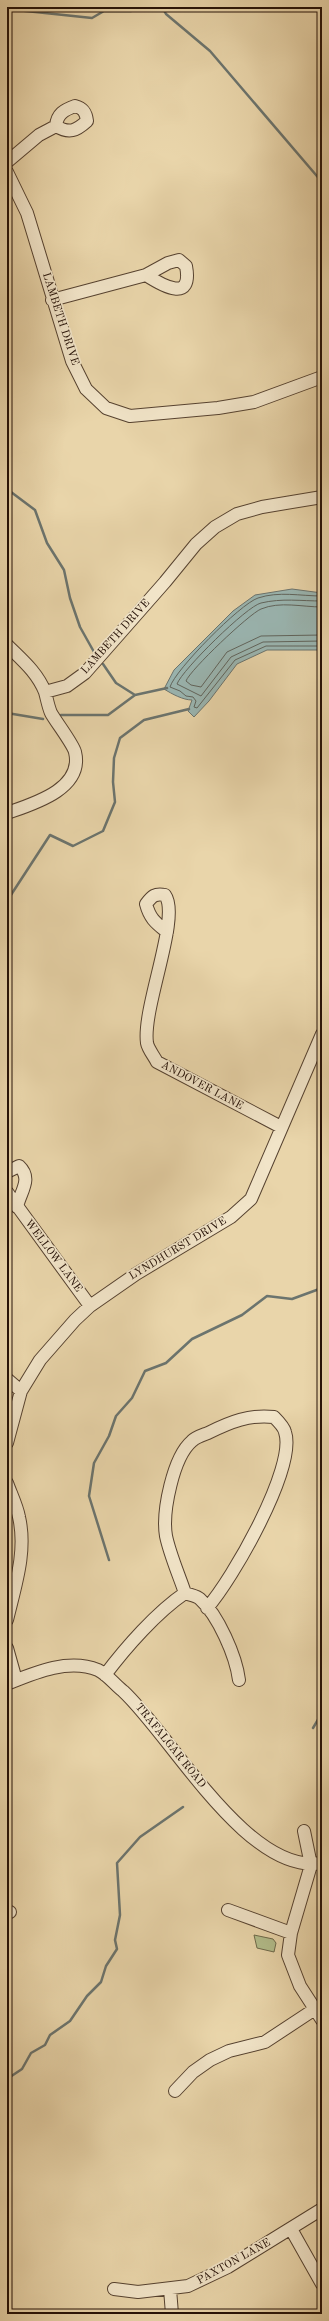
<svg xmlns="http://www.w3.org/2000/svg" width="329" height="2321" font-family="'Old Standard TT',serif">
  <rect width="100%" height="100%" fill="#e9d5aa"/>
  <filter id="stains"><feTurbulence type="fractalNoise" baseFrequency=".005" numOctaves="4"/><feColorMatrix values="0 0 0 0 .2 0 0 0 0 .09 0 0 0 0 .02 0 0 0 .5 -.17"/></filter>
  <radialGradient id="worn" r=".72"><stop offset=".6" stop-color="#630" stop-opacity="0"/><stop offset="1" stop-color="#630" stop-opacity=".3"/></radialGradient>
  <path fill="#b3be8c" stroke="#6c684a" d="M254,1935l19,4 3,4 -2,9 -17,-4z"/>
  <path fill="#9ab6b2" stroke="#6b746e" d="M292,589l30,4v57h-55l-30,14 -28,37 -15,16 -6,-6 4,-11c-9,0 -20,-6 -28,-11l10,-19 59,-59 22,-16z"/>
  <g fill="none" stroke-linecap="round" stroke-linejoin="round">
    <path stroke="#60645c" stroke-width="1" d="M322,596c-22,0 -43,-5 -64,2 -18,6 -83,72 -88,89l10,4 6,5 7,1 3,4 -2,6 3,1 38,-48 31,-14h56
      M322,601c-21,0 -40,-3 -61,2 -14,3 -79,67 -84,81l24,12 30,-39 32,-15 59,-1
      M322,607c-20,0 -42,-6 -61,2 -12,5 -71,61 -75,72l5,4 10,2 26,-35 34,-16 61,-1"/>
    <path stroke="#6b746e" stroke-width="2.5" d="M162,7l4,7 44,37 112,131
      M7,9l85,9 12,-7h27l5,-4
      M7,489l28,21 12,33 17,27 6,28 10,29 14,25
      M103,664l13,19 19,12
      M7,713l36,6
      M61,715h47l27,-20 32,-7
      M7,901l43,-66 23,11 30,-15 12,-29 -2,-20 1,-24 6,-20 24,-18 45,-11
      M109,1560l-20,-64 5,-33 15,-27 7,-20 16,-18 13,-27 21,-8 26,-24 50,-24 25,-19 25,3 30,-11
      M313,1728l9,-15
      M7,2079l15,-10 9,-16 14,-8 5,-10 20,-14 17,-25 14,-14 5,-16 11,-17 -2,-9 5,-25 -3,-52 23,-26 43,-30"/>
    <g stroke="#564230" stroke-width="14">
      <path id="minor" d="M75,106c8,2 11,6 12,15 -11,10 -18,13 -31,5 1,-12 8,-16 19,-20z
        M7,162l32,-27 17,-9
        M7,172l20,41 45,148 14,28 20,19 24,8 88,-8 36,-6 68,-25
        M52,300l94,-25c17,11 47,28 40,-9l-7,-6 -11,3 -22,12
        M7,645c15,15 30,27 38,47 2,7 3,14 6,21 5,9 22,31 24,39 9,37 -42,52 -68,61
        M45,692l22,-6 18,-13 80,-91 31,-38 19,-17 22,-13 25,-7 60,-10
        M167,932c-11,-9 -17,-13 -21,-28 6,-8 9,-11 19,-9 16,22 -23,113 -18,148 1,6 7,13 10,19l124,65
        M7,1172l12,-6c14,13 1,26 -2,41
        M7,1192l83,114
        M7,1379l14,12
        M7,1443l14,-52 19,-31 35,-40 15,-14 46,-32 95,-57 20,-18 71,-165
        M7,1483c4,11 10,23 12,34 8,35 -4,69 -12,103
        M185,1593c-6,-18 -15,-38 -19,-57 -4,-24 7,-79 26,-95 4,-4 11,-6 16,-8 22,-11 42,-19 66,-16 4,4 10,10 11,15 12,35 -53,148 -78,176
        M7,1648l9,32
        M105,1675c21,-28 52,-63 80,-82 5,2 12,3 15,6 18,16 36,57 39,81
        M7,1684c27,-11 61,-26 91,-14 9,4 17,15 25,21 48,44 125,185 199,172
        M304,1831l7,34 -20,68 -3,22 12,31 22,34
        M228,1910l63,23
        M7,1912h3
        M175,2091l18,-19 17,-12 19,-9 36,-9 50,-33
        M291,2229l31,55
        M114,2289l24,3 50,-6 40,-19 94,-58
        M170,2289l2,25"/>
    </g>
    <use href="#minor" stroke="#f1e4c8" stroke-width="12"/>
  </g>
  <g text-anchor="middle" dominant-baseline="central" stroke-width="3.5" stroke-linejoin="round" paint-order="stroke">
    <g font-size="11" fill="#251107" stroke="#f1e4c8">
      <text transform="translate(60 319) rotate(72)">LAMBETH DRIVE</text>
      <text transform="translate(116 637) rotate(-48)">LAMBETH DRIVE</text>
      <text transform="translate(202 1086) rotate(28)">ANDOVER LANE</text>
      <text transform="translate(178 1249) rotate(-31)">LYNDHURST DRIVE</text>
      <text transform="translate(53 1256) rotate(53)">WELLOW LANE</text>
      <text transform="translate(170 1746) rotate(51)">TRAFALGAR ROAD</text>
      <text transform="translate(234 2262) rotate(-29)">PAXTON LANE</text>
    </g>
  </g>
  <rect width="329" height="2321" fill="none" stroke="#e9d5aa" stroke-width="24"/>
  <rect x="8" y="8" width="313" height="2305" fill="none" stroke="#251107" stroke-width="2"/>
  <rect x="12" y="12" width="305" height="2297" fill="none" stroke="#251107"/>
  <rect width="100%" height="100%" filter="url(#stains)"/>
  <rect width="100%" height="100%" fill="url(#worn)"/>
</svg>
